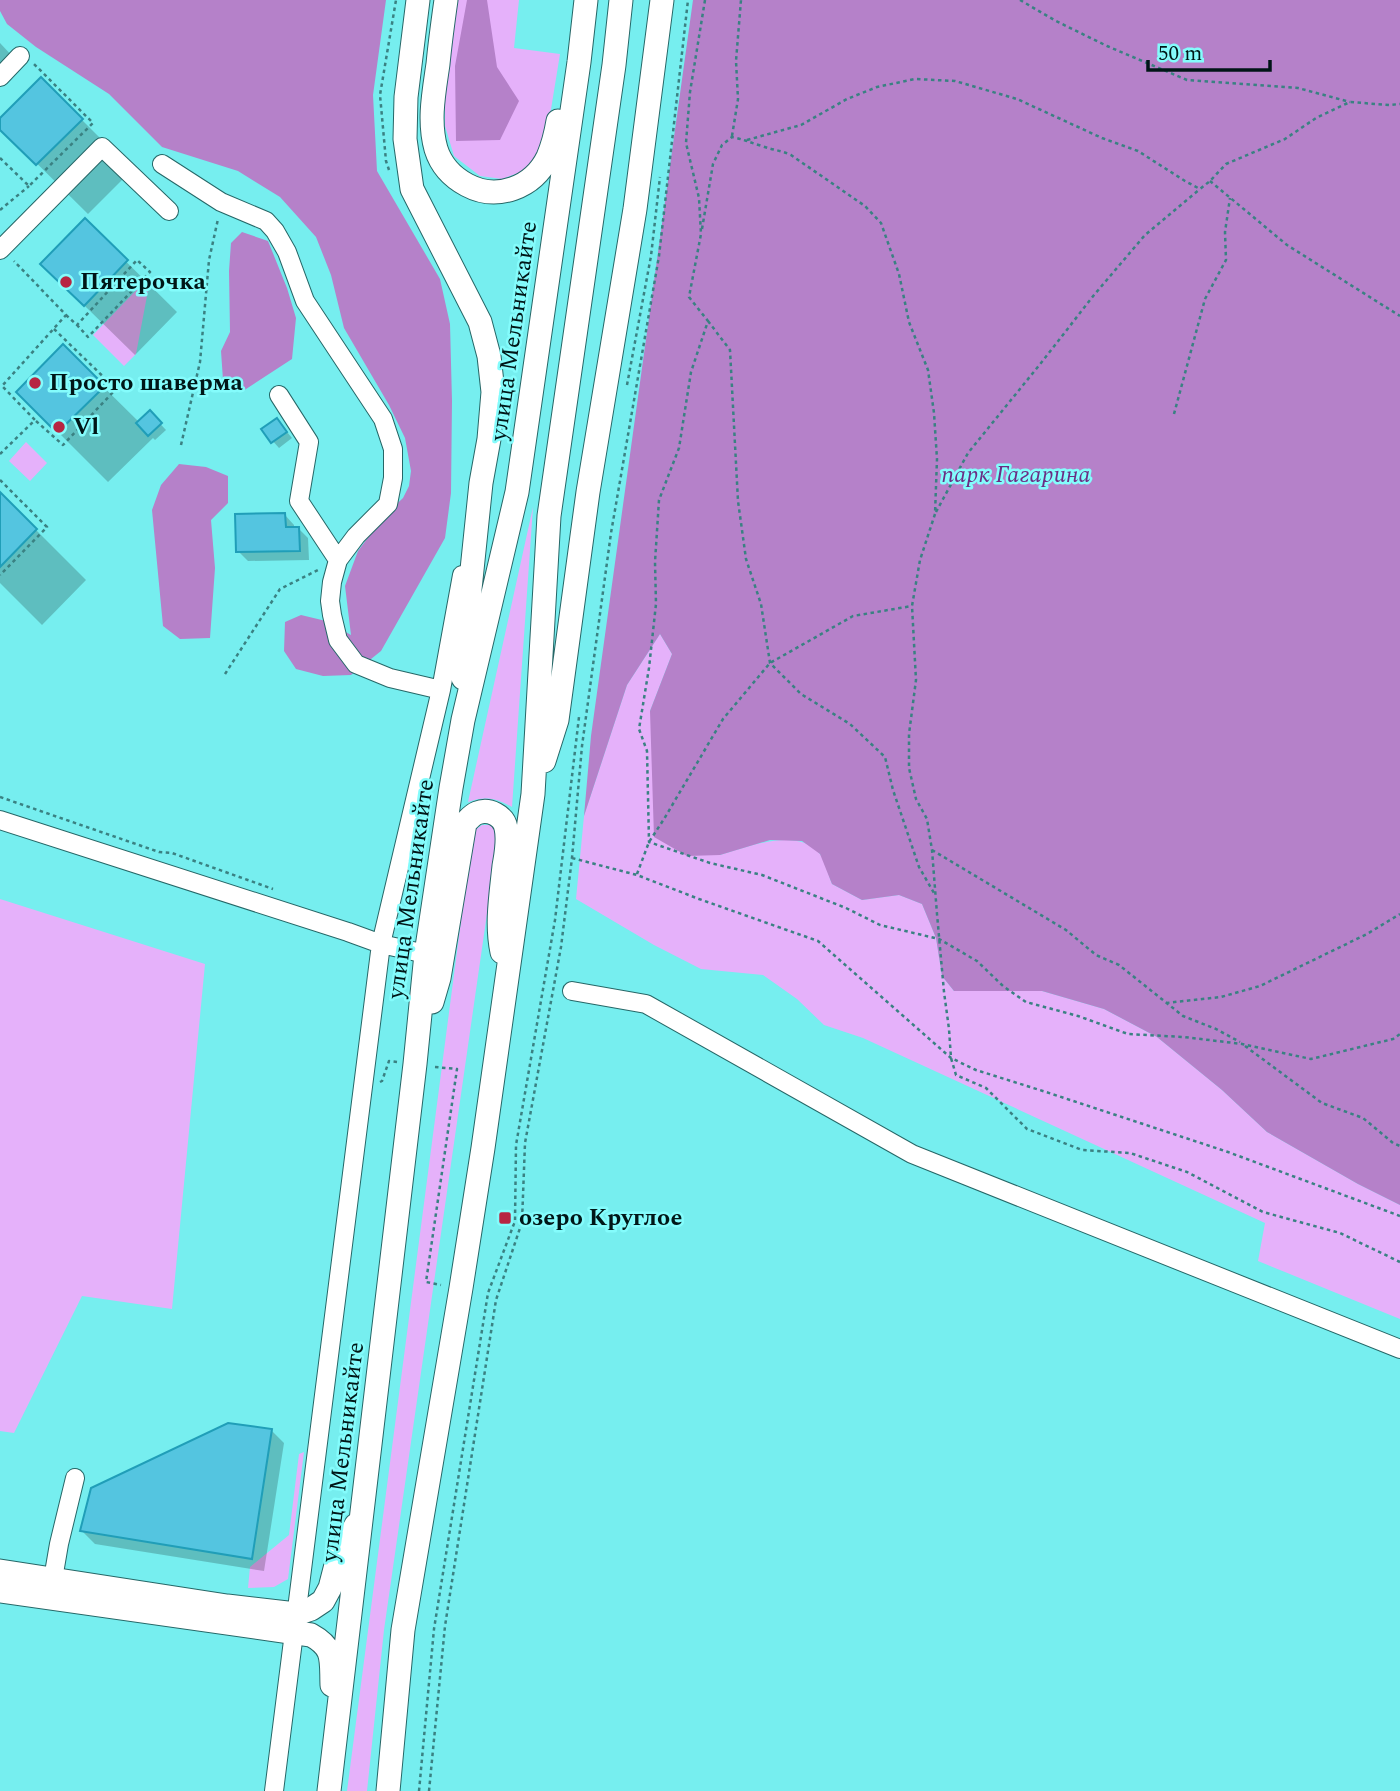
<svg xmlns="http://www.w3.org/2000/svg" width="1400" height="1791" font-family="Spectral,serif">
  <rect width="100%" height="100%" fill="#76eeef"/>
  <path fill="#e5b1fa" d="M457,0h62l-5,48 46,6 -14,86 -9,20 -16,12 -19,7 -22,-3 -26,-20 -9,-30v-44z
    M147,279l3,1 -14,74 -12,12 -31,-31z
    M26,442l21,21 -17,18 -21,-20z
    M533,507l-21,300c-16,-9 -27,-11 -44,-5z
    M660,634l12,20 -22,57 70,144c28,-8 76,-28 99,-2 7,7 9,22 13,31l30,16 37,-5 23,9 14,34 6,38 12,15h88l62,18 53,28 65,53 45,42 91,52 42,21v114l-142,-58 7,-38 -402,-185 -39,-13 -27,-26 -34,-24 -62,-6 -47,-24 -78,-46 8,-83 43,-131z
    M482,825h8l5,4 3,8 -114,793 -17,161h-20l125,-954 3,-7z
    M0,899l205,65 -33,345 -90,-13 -68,137 -14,-2z
    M304,1452l-16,127 -14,8 -26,1 2,-21 39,-32 10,-81z"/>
  <path fill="#b581c9" d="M0,0h386l-13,95 4,76 63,108 10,45 2,77 -1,92 -6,45 -64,113 -30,24 -28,1 -27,-7 -12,-18 1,-29 16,-7 25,6 25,14 -6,-49 13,-35 26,-35 19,-18 6,-12 2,-15 -6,-33 -16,-33 -45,-77 -13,-53 -15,-38 -36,-40 -42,-26 -76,-24 -53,-53 -73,-47 -29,-23 -7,-13z
    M467,0h20l10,67 22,34 -19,39 -44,1 -1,-75z
    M693,0h707v1205l-42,-21 -91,-52 -45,-42 -65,-53 -53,-28 -62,-18h-88l-12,-15 -6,-38 -14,-34 -23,-9 -37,5 -30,-16 -12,-30 -18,-13 -32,-1 -50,15 -33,1 -33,-19 -4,-126 22,-57 -12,-20 -33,51 -43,131 7,-80z
    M242,232l26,9 19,47 9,30 -4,41 -49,32 -20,-11 -2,-29 9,-19 -1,-61 2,-28z
    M179,464l27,3 22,9v27l-17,17 4,48 -5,70 -30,1 -17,-13 -11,-116 9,-25z"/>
  <path fill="#0003" d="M0,43l15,16 -15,15z
    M41,79l91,91 -44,44 -88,-87v-6z
    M85,221l92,91 -42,43 -93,-91z
    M63,347l76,75 11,-9 16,17 -11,10 -2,-2 -45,44 -90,-90z
    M277,420l15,18 -13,10 -16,-18z
    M0,494l86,86 -44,45 -42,-42z
    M285,515l9,10v4h5l9,9 1,22 -61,1 -10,-10z
    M271,1430l13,13 -20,128 -169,-27 -13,-13z"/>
  <path fill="#54c5e0" stroke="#209eb8" stroke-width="2" d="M41,77l42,42 -47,46 -36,-35v-12z
    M85,218l43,42 -44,46 -44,-42z
    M63,344l42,42 -48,47 -41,-41z
    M150,410l12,13 -14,13 -12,-13z
    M277,418l10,14 -16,11 -10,-14z
    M0,492l37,37 -37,38z
    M285,513l1,14h13l1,24 -64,1 -1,-38z
    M228,1423l44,6 -20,130 -172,-28 11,-43z"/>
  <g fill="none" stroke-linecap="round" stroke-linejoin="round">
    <g stroke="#266767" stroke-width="20">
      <path id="minor" d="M0,77l20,-21
        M162,164l59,38 45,19 9,10 12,21 18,49 78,118 10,30v29l-5,26 -32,32 -18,24 -6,22 -2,19 2,14 6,25 18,24 34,14 51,12
        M0,250l102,-103 67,64
        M279,395l30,47 -10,59 39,59
        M0,820l348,112 33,12 45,10
        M572,991l74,13 266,150 488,195
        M53,1579l6,-35 16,-66
        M274,1791l107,-847 60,-254 21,-115"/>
    </g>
    <g stroke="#266767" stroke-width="25">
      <path id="major" d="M418,0l-12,97 -1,42 7,50 68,133 9,34 4,36 -4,47 -8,44 -17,164 -1,31
        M446,0c-3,21 -6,43 -8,64 -4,28 -10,57 -2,85 5,16 16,28 31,36 30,16 66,3 81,-28 5,-12 8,-24 10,-36
        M544,761l13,-41 31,-228 47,-283 27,-209
        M432,1002l7,-24 26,-155c4,-4 7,-8 12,-10 12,-5 27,3 29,15 3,13 0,26 -2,38 -3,29 -8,58 -2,86
        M0,1571l227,35 69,8 15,-5 12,-8 7,-13 8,-31 18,-32
        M0,1591l311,44c24,13 20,25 21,50
        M329,1791l86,-727 11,-110 25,-166 12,-68 54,-228 62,-430 7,-62
        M388,1791l15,-161 58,-342 22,-140 50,-354 16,-278 65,-451 7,-65"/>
    </g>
    <path stroke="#3a8182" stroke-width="2.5" stroke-dasharray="3.5 3.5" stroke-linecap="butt" d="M705,0l-15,92 -4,51 13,55 2,36 -12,63 19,24 -17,51 -12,76 -20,52 -4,62 1,42 -7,64 -10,61 8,22 2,91 61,21 52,12 84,33 34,17 59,14 38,22 26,25 23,16 52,14 50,18 56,3 58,7 69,15 82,-20 7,-5
      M1020,0l36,21 51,25 80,34 111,8 52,14
      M732,136l6,-37 -2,-38 5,-61
      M747,140l54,-15 46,-26 30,-12 38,-8 40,2 62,18 85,39 36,13 47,30 15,8 10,-8 16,-17 59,-25 31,-21 34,-16 39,3 11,-1
      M0,158l29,28 64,-63 -59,-59
      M389,170l-3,-9 -6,-66 16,-95
      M1210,181l77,64 113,71
      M0,210l29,-24
      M702,229l11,-65 9,-19 10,-8c11,2 19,6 30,9 10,4 18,4 29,9l74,51 16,17 18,51 10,48 19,48 6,43 3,46 -2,55 -15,46 -8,46 4,74 -7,54v34l7,31 11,20 5,31 5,64 7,78 5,37 2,29 5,17 30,13 41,41 55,21 48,3 57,19 76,40 77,21 60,29
      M66,315l11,10 60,-65 13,12 -62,65 -11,-12
      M708,321l22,29 8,151 8,58 15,45 9,59 31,31 49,30 35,33 8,33 26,77 15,26
      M627,385l24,-129 9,-79
      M1174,414l31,-115 21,-39 -1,-28 5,-34
      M36,421l27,24 53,-56 -62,-60
      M181,445l19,-83 9,-102 9,-41
      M0,454l35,-34 -33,-34 64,-71 -52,-54
      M0,480l47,47 -47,48
      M936,512l32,-59 73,-90 53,-68 51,-60 55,-46
      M225,674l55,-85 38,-19
      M0,797l159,55 13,1 101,36
      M932,850l134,80 30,25 23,10 64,51 33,13 24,13
      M572,858l65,17 62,24 119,42 133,117 25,12 70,22 182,60 172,64
      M637,874l12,-32 15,-23 59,-100 47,-56 83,-47 59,-10
      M1166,1003l55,-6 39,-11 107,-52 33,-20
      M1245,1046l77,57 41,15 30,25 7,3
      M435,1067l22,2 -31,213 15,3
      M380,1082l2,-1 7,-20 8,1
      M419,1791l15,-162 54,-336 27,-72 1,-76 39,-225 24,-203
      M429,1791l16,-165 51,-326 26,-78 3,-79 36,-196 11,-89 10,-112 29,-213 48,-277 29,-256"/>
    <use href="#minor" stroke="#fff" stroke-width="18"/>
    <use href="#major" stroke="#fff" stroke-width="23"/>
  </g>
  <g fill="#b72542" stroke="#84fcfc" stroke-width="2.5">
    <circle cx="66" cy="282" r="7"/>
    <circle cx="35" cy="383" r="7"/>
    <circle cx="59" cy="427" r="7"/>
    <rect x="498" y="1211" width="14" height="14" rx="3.5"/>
  </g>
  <g text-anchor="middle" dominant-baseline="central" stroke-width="5" stroke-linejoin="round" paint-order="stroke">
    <g font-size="24" font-weight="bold" fill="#001617" stroke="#84fcfc" text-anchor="start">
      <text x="80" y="282">Пятерочка</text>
      <text x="49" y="383">Просто шаверма</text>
      <text x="73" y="427">Vl</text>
      <text x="519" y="1218">озеро Круглое</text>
    </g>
    <g font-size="24" fill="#001617" stroke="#84fcfc">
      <text transform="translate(514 331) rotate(-82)">улица Мельникайте</text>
      <text transform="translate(411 889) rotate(-82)">улица Мельникайте</text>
      <text transform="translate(343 1452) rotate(-83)">улица Мельникайте</text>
    </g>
    <g font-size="24" font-style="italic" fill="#6c2d83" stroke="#84fcfc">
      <text x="1016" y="475">парк Гагарина</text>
    </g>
  </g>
  <path d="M1148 60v10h122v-10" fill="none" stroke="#001617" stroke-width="3.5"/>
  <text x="1158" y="60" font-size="21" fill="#001617" stroke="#84fcfc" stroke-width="5" paint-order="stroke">50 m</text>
</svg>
